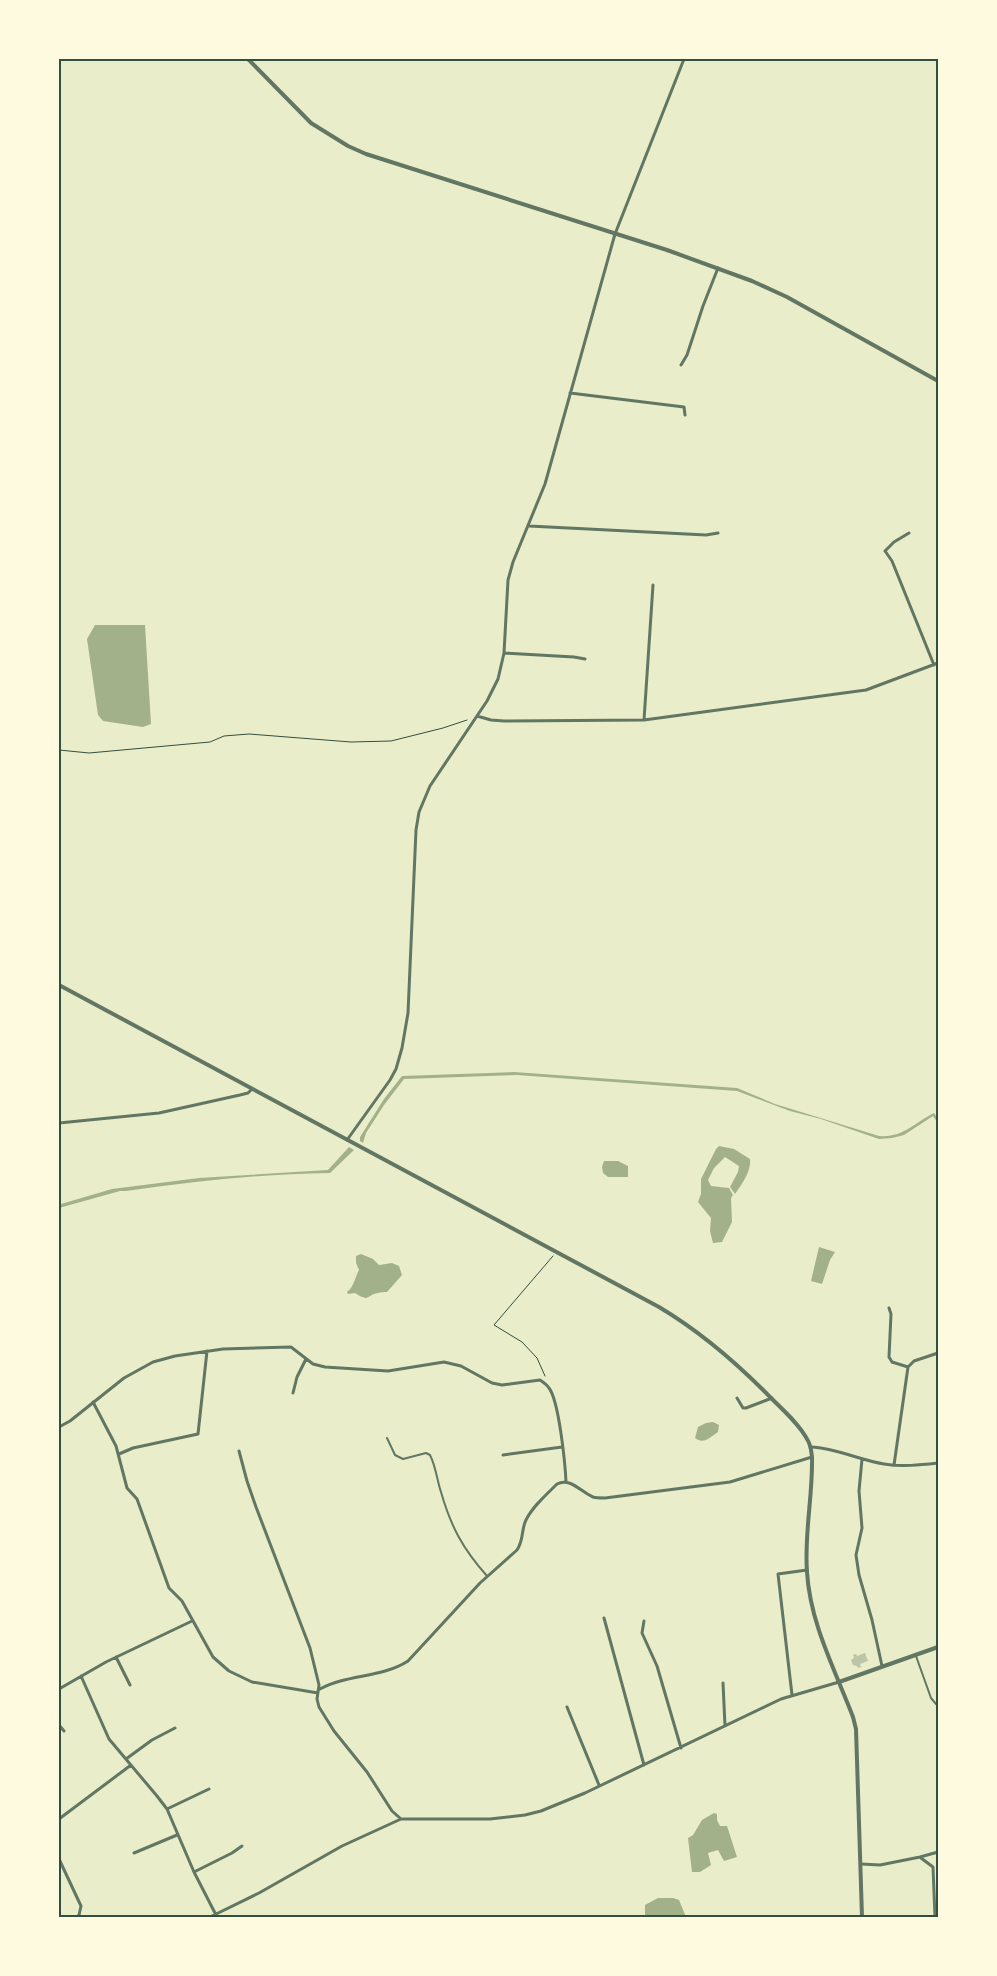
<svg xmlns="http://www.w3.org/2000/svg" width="997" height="1976" font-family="Overpass,sans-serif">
  <rect width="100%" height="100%" fill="#e9edc9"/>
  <path fill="#a3b18a" d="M95,625h50l6,99 -8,3 -40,-6 -5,-6 -11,-76z
    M514,1072l223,16 38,16 104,32c24,2 35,-13 55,-23l4,6v4l-5,-7 -29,19 -12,3 -13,1 -58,-20 -31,-8 -53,-20 -220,-16 -113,4 -20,26 -18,28 -3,10 -3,-2v-4l24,-38 18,-23z
    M719,1146l15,3 16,10c1,14 -8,24 -15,35l-5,-7 8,-15 1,-6 -14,-9 -11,11 -6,12 3,6 18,2 4,7 -2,3 1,24 -10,20 -9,1 -3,-12 1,-13 -13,-16 3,-8v-15l15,-30z
    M349,1147l5,3 -24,23c-69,1 -136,8 -204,18h-6l-61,17 2,-4 51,-15 87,-11 129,-8z
    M604,1161h14l10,5v11h-20l-5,-4 -1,-6z
    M819,1247l16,5 -5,8 -8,24 -11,-3z
    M361,1254l12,5 6,6 13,-2 7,3 3,9 -15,17c-3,0 -6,0 -9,1 -12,2 -8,10 -23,0l-7,1 -1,-2c7,-5 8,-15 12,-22l-3,-7v-7z
    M713,1422l6,3 -1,7c-8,5 -14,13 -23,6l3,-11 8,-4z
    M714,1813l3,1v6l3,6h7l10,31 -13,4 -6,-11 -10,3 3,12 -11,7h-8l-4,-34 5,-3 9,-15z
    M658,1898h15l6,2 7,17h-41v-12z"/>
  <path fill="#bcc5a7" d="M865,1653l3,8 -8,3 1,3 -3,1 -1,-2 -4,-1 -2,-5 3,-2 -1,-3 3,-1 1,2z"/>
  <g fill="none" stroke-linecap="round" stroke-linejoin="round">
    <path stroke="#344e41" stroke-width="1" d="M59,750l30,3 121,-11 14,-6 25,-2 102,8 40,-1 52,-13 24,-8
      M545,1376l-8,-18 -15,-16 -28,-17 59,-69"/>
    <path stroke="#617663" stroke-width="2" d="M387,1438l8,17 8,4 23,-6 4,2c6,12 7,25 11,37 10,35 22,57 46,84
      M916,1656l15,42 5,6"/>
    <path stroke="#617663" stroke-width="3" d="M681,365l6,-10 16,-49 15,-38
      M570,393l114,14 1,8
      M529,526l177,9 12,-2
      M909,533l-15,9 -9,9 7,10 42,104
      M504,653l70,4 11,2
      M477,716l14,4 13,1 140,-1 222,-30 72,-27
      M644,720l9,-135
      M59,1123l100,-10 81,-18 8,-2 4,-4
      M347,1140l43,-60 6,-11 6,-21 6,-35 8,-183 3,-18 11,-26 57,-85 11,-22 6,-26 4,-73 5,-18 32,-78 70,-250 69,-175
      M889,1308l2,6 -2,43 3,5 16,5
      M293,1393l4,-16 9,-18
      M737,1398l6,10h3l26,-10
      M93,1402l23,44 11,42 10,11 32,89 13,13 31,56 16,14 23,11 66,11
      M59,1427l11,-6 54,-43 29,-16 22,-6 48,-7 68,-2 22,17 12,3 63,4 56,-9 17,4 31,17 10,2 38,-5c3,2 7,5 9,8 10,13 16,75 17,93
      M811,1447c25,1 48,13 73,17 18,3 36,1 54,-1
      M239,1451l8,30 9,26 54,141 9,37 -2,14 2,8 15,24 33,41 25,39 9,8h89l35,-4 16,-4 44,-18 196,-94 58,-17
      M119,1454l14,-6 65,-14 9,-83
      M503,1455l59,-8
      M862,1459l-3,32 3,37 -6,27 3,20 13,45 10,46
      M894,1465l14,-98 6,-6 24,-8
      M604,1618l40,147
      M644,1621l-2,12 15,33 24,82
      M116,1657l14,28
      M81,1676l28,63 48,57 10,13 27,63 22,43
      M723,1683l2,43
      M59,1689l47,-27 86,-41
      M320,1689c27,-15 62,-11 88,-28l72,-78 37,-33c7,-10 4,-20 9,-30 7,-14 20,-25 31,-36 13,-7 24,8 36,13 3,1 8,1 12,1l125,-16 82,-25
      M792,1695l-14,-121 29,-4
      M567,1707l32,78
      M59,1725l5,6
      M126,1759l26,-19 23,-12
      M167,1809l42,-20
      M59,1819l72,-54
      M134,1853l43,-18
      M921,1858l12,9 2,50
      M59,1859l22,47 -2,9 -2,2
      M861,1864l19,1 40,-8 18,-5
      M194,1872l38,-19 10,-7
      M210,1917l49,-24 83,-47 59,-27"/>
    <path stroke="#617663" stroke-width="4" d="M248,59l63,64 37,23 18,8 301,96 85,31 35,16 151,84
      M59,985l600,322c42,25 79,57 113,92 12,12 27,25 35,40 4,6 4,11 5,18 1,38 -8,77 -5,115 3,51 28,98 46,145l3,12 6,188
      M839,1682l99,-35"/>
  </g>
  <rect width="997" height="1976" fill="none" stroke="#fefae0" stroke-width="120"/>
  <rect x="60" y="60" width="877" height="1856" fill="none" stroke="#344e41" stroke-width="2"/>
</svg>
